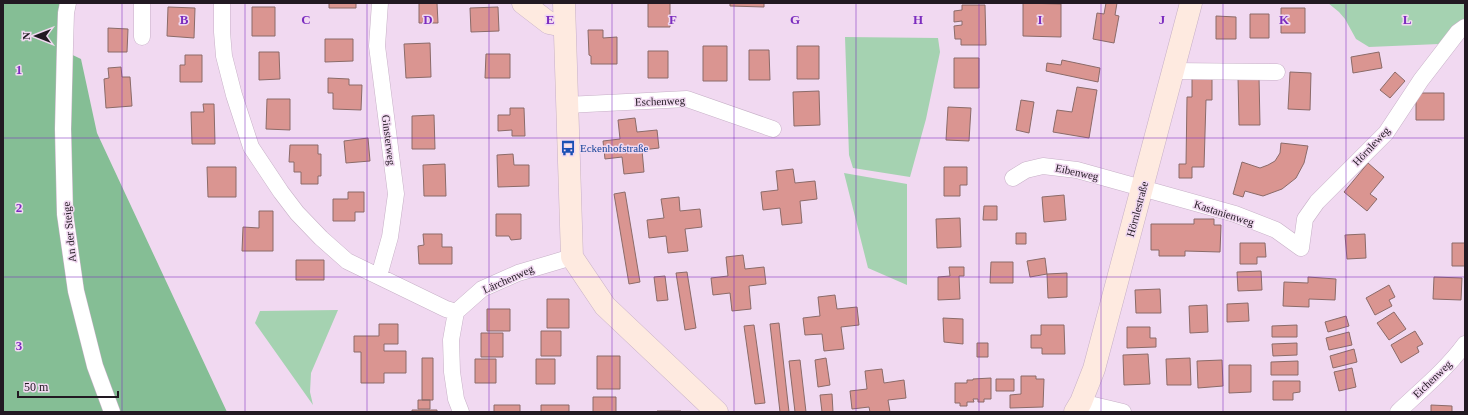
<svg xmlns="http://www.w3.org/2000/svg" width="1468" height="415" font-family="'Times New Roman',serif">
  <rect width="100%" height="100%" fill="#f1d9f1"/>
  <path fill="#a5d2b1" d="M1328,3h137v17l-26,24 -70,3 -13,-8 -11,-20 -6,-7z
    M845,37l93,1 2,14 -14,67 -16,58 -57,-9 -4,-13z
    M844,173l63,11v101l-39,-17z
    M338,310l-27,63 -1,19 3,13 -58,-82 5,-12z"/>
  <path fill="#85be95" d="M3,3h60l-5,45 23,11 16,74 130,279h-224z"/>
  <path fill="#da9591" stroke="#8b6b69" d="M329,3h27v5h-27z
    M419,3h18l1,20h-19z
    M648,3h22v24h-22z
    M730,3h34v4l-34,-1z
    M1023,3l38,1v33l-38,-1z
    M1106,3h11l-2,12 4,1 -5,27 -21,-4 4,-26 7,1z
    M962,5h23l1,40h-25v-6h-6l-1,-13 8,-1v-4l-8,1v-11l8,-1z
    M168,7l27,1 -1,30 -27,-2z
    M252,7h23v29h-23z
    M498,7l1,24 -28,1 -1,-24z
    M1281,8h24v25h-24z
    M1250,14h19v24h-19z
    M1216,16l20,1v22h-20z
    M108,28l20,1 -1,23h-19z
    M588,30h15v8l14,-1v27h-26v-8l-2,-1z
    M325,39h28v22l-28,1z
    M430,43l1,34 -25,1 -2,-34z
    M703,46h24v35h-24z
    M797,46h22v33h-22z
    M749,50h20l1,30h-21z
    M648,51h20v27h-20z
    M259,52h20l1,27 -21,1z
    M1379,52l3,16 -29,5 -2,-16z
    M486,54h24v24h-25z
    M185,55h17v27h-22v-17h5z
    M954,58h25v30h-25z
    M1062,60l38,8 -2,14 -52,-11 1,-8 14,2z
    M121,67l1,10h8l2,29 -26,2 -2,-29 5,-1 -1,-10z
    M1290,72l21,1 -1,37 -22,-1z
    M1395,72l10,9 -15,17 -10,-8z
    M1192,75h20v25h-6l-2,67h-12v11h-13v-14h7l1,-67h5z
    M1238,77h21l1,48h-21z
    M328,78l21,1v6h13l-1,25 -28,-1v-16h-5z
    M1077,87l20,3 -8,48 -36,-6 4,-22 15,2z
    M819,91l1,34 -26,1 -1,-34z
    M1416,93h28v27h-28z
    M267,99h23v31l-24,-1z
    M1021,100l13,2 -5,31 -13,-3z
    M203,104h11l1,40h-23l-1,-32h13z
    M948,107l23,1 -2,33 -23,-1z
    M510,108h14l1,28h-13v-6l-14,1v-16h12z
    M434,115l1,34h-23v-33z
    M635,118l2,14 20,-2 2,18 -17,2 2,22 -20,2 -2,-17 -17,2 -2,-18 17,-2 -2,-19z
    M368,138l2,23 -24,2 -2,-22z
    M1281,143l27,3 -4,17 -8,15 -14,11 -19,7 -18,-5 -2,6 -10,-3 9,-32 18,6 8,-3 7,-4 5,-8z
    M290,145h28v9h3v22h-3v8h-17v-12h-7v-10h-5z
    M513,154l1,11h15v21l-31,1 -1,-32z
    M1368,163l16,14 -14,17 7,5 -10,12 -23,-19z
    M445,164l1,32h-22l-1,-31z
    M207,167h29v30h-28z
    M944,167h23v18h-7v11h-16z
    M793,169l2,14 20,-2 2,18 -17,2 2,22 -20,2 -2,-17 -17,2 -2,-18 17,-2 -2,-19z
    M348,192h16v20h-9v9h-22v-22h15z
    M625,192l15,90 -11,2 -15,-90z
    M1064,195l2,25 -22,2 -2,-25z
    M679,197l1,14 20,-2 2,18 -17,2 3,22 -20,2 -2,-17 -17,2 -2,-18 17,-2 -3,-19z
    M984,206h13v14h-14z
    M259,211h14v40h-31l1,-24 16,1z
    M496,214h25v25l-10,1 -2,-4h-13z
    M960,218l1,29 -24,1 -1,-29z
    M1194,219h20v6h7l-1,27 -35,-1v5h-26v-6h-8v-26h43z
    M1016,233h10v11h-10z
    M423,234h19v13h10v17h-33l-1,-18 6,-1z
    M1365,234l1,24 -19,1 -2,-24z
    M1240,243h25l1,14h-9v7h-17z
    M1452,243h13v23h-13z
    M743,255l2,14 19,-2 2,17 -17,2 2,23 -19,2 -2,-18 -17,2 -2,-17 17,-2 -2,-19z
    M1045,258l2,16 -17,3 -3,-16z
    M296,260h28v20h-28z
    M991,262h22v21h-23z
    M949,267h15v9h-5l1,23 -22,1v-23l12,-1z
    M1261,271l1,19 -24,1 -1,-19z
    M687,272l9,56 -11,2 -9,-57z
    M1067,273v24l-19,1 -1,-24z
    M665,276l3,24 -11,1 -3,-24z
    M1308,277l28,2 -1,21 -26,-1v8l-26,-1 1,-24 24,1z
    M1434,277l28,1 -1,22 -28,-1z
    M1389,285l6,12 -6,3 3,6 -17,9 -9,-17z
    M1160,289l1,24h-25l-1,-23z
    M835,295l2,14 20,-2 2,18 -18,2 3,22 -20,2 -2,-17 -17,1 -2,-17 17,-2 -2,-19z
    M547,299h22v29h-22z
    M1248,303l1,18 -22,1v-18z
    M1207,305l1,27 -18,1 -1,-27z
    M487,309h23v22h-23z
    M1394,312l12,17 -17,11 -12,-17z
    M1346,316l3,10 -21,6 -3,-10z
    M943,318l20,1v25l-19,-2z
    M779,323l10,89h-9l-10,-88z
    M379,324h19v20h-14v7h22v22h-22v10h-23v-31h-7v-16h25z
    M754,325l11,78 -10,1 -11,-78z
    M1041,325h23l1,29h-23v-6h-11v-13h10z
    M1297,325v12h-25v-11z
    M1127,327h23v11h6v9l-29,1z
    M541,331h20v25h-20z
    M1415,331l8,13 -6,3 2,5 -18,11 -10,-18z
    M1349,332l3,13 -23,5 -3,-12z
    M481,333h22v24h-22z
    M977,343h11v14h-11z
    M1297,343v12l-24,1 -1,-12z
    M1354,349l3,13 -24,6 -3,-12z
    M1148,354l2,30 -26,1 -1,-30z
    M597,356h23v33h-23z
    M422,358h11v42h-11z
    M826,358l4,27 -12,2 -3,-27z
    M1190,358l1,27h-24l-1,-26z
    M475,359h21v24h-21z
    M536,359h19v25h-19z
    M800,360l6,52h-11l-6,-51z
    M1222,360l1,26 -25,2 -1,-27z
    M1298,361v14h-27v-13z
    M1229,365h22v27l-22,1z
    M1352,368l4,19 -17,4 -5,-19z
    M882,369l2,14 20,-3 2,18 -18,2 2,12h-20l-1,-5 -17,2 -2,-18 17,-2 -2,-18z
    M1021,376h15v3h8l-1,28 -33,1v-13l11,-1z
    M991,378v21h-7v3h-6v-3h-5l1,3h-7v4h-7v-3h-5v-20h12v-3h6v-1z
    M996,379h18v12h-18z
    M1273,381h27v11l-7,1v7h-20z
    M832,394l1,18h-11l-2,-17z
    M593,397h23v15h-23z
    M418,400h12v9h-12z
    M494,405h26v7h-26z
    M541,405h28v7h-28z
    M1431,405l21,1v6h-21z
    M412,410h25v2h-25z
    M657,411h24v1h-24z"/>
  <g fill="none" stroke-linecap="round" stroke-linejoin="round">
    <g stroke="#c7b0c7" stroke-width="17">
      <path id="street" d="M68,3l-2,10 -1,33 -2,83 2,85 11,77 19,75 17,46
        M142,3v34
        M222,3v29l2,24 10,39 17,52 30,45 16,21 24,25 26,23 99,48 10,3
        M1173,71l104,1
        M566,105l121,-6 86,30
        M1013,178l13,-8 17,-4 34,4 158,44 41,16 25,18 4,-29 12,-17 69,-69 35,-53 37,-48 7,-5
        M379,276l11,-39 6,-43 -19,-148 3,-43
        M1081,402l42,10
        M461,412l-5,-13 -4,-27 -1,-32 5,-28 26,-23 36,-16 54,-16
        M1398,412c23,-22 48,-42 67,-68"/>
    </g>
    <g stroke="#c7b0c7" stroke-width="23">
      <path id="secondary" d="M523,3l26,20 15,3
        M564,3l8,254 33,49 112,106
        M1075,412l6,-10 13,-33 97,-366"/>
    </g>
    <use href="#street" stroke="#fff" stroke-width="16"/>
    <use href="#secondary" stroke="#feeae0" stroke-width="22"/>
  </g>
  <path fill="none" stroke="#7b2cbf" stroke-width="1" stroke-opacity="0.55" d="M122,3v409M245,3v409M367,3v409M489,3v409M612,3v409M734,3v409M856,3v409M979,3v409M1101,3v409M1223,3v409M1346,3v409M3,138h1462M3,277h1462"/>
  <defs>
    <g id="bus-bare" transform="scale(1.2)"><path d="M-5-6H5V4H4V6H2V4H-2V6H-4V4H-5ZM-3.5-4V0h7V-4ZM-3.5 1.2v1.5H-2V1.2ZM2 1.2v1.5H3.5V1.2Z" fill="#1a4fb4" stroke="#f1d9f1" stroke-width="2.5" paint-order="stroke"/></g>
  </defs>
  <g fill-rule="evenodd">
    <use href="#bus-bare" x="568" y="148"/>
  </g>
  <g text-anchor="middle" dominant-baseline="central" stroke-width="3" stroke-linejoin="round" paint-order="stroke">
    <g font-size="11" fill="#221922" stroke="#f1d9f1">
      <text transform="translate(660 101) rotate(-2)">Eschenweg</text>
      <text transform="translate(389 140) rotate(83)">Ginsterweg</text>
      <text transform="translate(1371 146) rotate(-47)">Hörnleweg</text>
      <text transform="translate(1077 172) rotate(12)">Eibenweg</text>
      <text transform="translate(1137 209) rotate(-75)">Hörnlestraße</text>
      <text transform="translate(1224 213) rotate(18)">Kastanienweg</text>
      <text transform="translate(69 232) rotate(-96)">An der Steige</text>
      <text transform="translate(508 279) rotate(-24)">Lärchenweg</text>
      <text transform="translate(1432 379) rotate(-44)">Eichenweg</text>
    </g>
    <g font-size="11" fill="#164399" stroke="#f1d9f1" text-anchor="start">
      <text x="580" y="148">Eckenhofstraße</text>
    </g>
  </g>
  <g font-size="13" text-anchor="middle" font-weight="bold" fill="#7b2cbf" stroke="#f1d9f1" stroke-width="3" stroke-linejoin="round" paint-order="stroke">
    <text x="184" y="24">B</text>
    <text x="306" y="24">C</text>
    <text x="428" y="24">D</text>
    <text x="550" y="24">E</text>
    <text x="673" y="24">F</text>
    <text x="795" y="24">G</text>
    <text x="918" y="24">H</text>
    <text x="1040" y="24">I</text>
    <text x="1162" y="24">J</text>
    <text x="1284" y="24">K</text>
    <text x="1407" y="24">L</text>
    <text x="19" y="74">1</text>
    <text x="19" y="212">2</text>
    <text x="19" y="350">3</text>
  </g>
  <rect width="1468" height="415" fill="none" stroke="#221922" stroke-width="8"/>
  <g transform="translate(36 36) rotate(270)" stroke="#f1d9f1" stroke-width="3" paint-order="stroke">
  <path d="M0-3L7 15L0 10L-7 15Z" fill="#221922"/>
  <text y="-6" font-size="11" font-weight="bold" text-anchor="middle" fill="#221922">N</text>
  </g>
  <path d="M18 391v6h100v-6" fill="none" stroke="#221922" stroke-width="2"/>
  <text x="24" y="391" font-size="12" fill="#221922" stroke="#f1d9f1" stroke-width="3" paint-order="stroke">50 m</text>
</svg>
